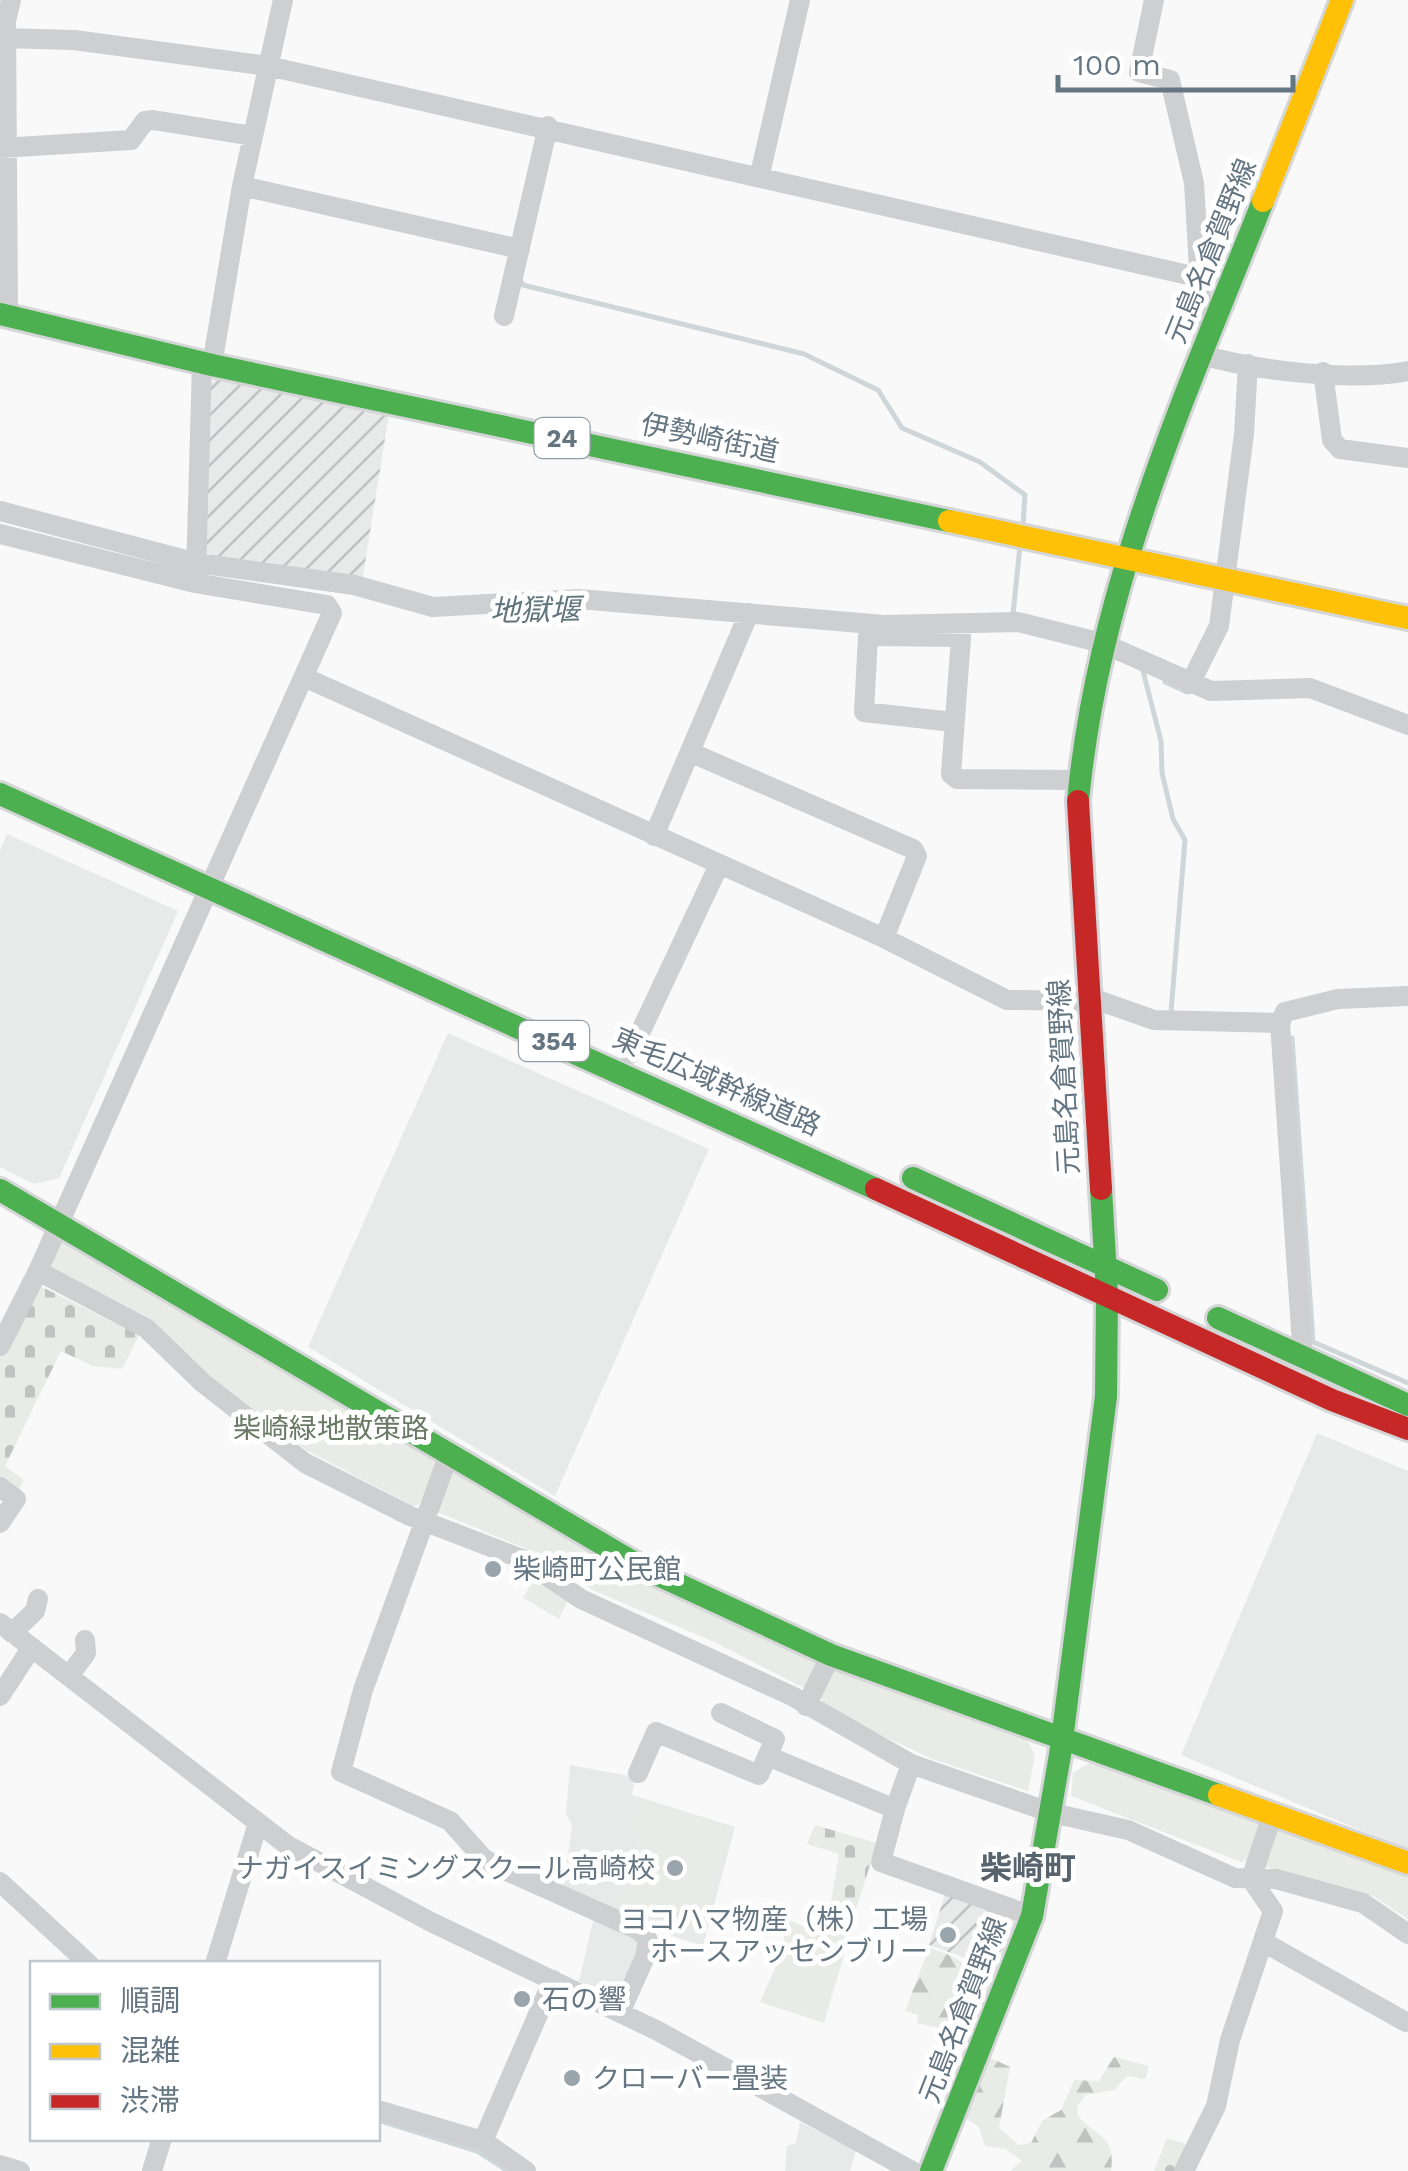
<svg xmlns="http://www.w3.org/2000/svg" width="1408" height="2171" font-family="'Work Sans','Noto Sans JP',sans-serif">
  <defs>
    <pattern id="industrial-furrows" width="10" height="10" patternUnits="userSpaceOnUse" patternTransform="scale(2.5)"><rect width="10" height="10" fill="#e8e9e9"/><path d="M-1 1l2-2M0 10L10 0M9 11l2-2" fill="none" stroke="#c0c1c2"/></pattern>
    <pattern id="forest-firs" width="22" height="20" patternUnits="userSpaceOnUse" patternTransform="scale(2.5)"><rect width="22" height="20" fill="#e8ebe6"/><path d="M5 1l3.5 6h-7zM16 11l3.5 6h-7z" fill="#c0c3c0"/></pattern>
    <pattern id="cemetery-stones" width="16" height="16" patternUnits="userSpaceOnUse" patternTransform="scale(2.5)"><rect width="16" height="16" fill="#e8ebe6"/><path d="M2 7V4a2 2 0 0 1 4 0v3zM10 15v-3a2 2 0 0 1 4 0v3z" fill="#c0c3c0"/></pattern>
  </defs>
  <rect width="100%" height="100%" fill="#f9f9f9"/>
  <path fill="#e8e9e9" d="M7,834l171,77 -119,267 -25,6 -34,-17v-316z
    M448,1033l261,116 -154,347 -247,-149z
    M1317,1433l91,38v379l-227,-95z
    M570,1765l65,12 -3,18 103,32 -32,119 -54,-18 -31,73 -39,-20 15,-64 -31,-25 9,-67 -6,-12z
    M800,2122l56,29 -6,20h-65l2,-25 9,-3z"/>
  <path fill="url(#industrial-furrows)" d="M219,378l170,36 -27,168 -157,-22 5,-177z
    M947,1888l66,26 3,10 -16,57 -25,-15 1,-4 -47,-17z"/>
  <path fill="#e8ebe6" d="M59,1237l370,216 7,12 -17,39 -6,2 -107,-56 -90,-65 -65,-66 -99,-52z
    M450,1473h9l359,189 -14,26 -90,-46 -121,-52 -71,-43 -87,-36z
    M535,1577l32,25 -8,17 -36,-21z
    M843,1666l183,71 9,19 -7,35 -98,-33 -105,-49 -4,-12 9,-27z
    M1089,1763l166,54 4,7 -9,34 -9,4 -170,-66 2,-23z
    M641,1800l91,29 -32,101 -81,-25 23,-73 -10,-4z
    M1284,1826l124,45v48l-35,-23 -107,-29 -3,-5 10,-31z
    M789,1920l20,9 42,2 -27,92 -64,-21 25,-56 -2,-17z"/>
  <path fill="url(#forest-firs)" d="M929,1948c33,8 45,27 70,37l-21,47 -36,-10 -3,6 -22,-5 1,-8 -13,-4z
    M984,2055l26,12 -11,61 20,17 12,-2 11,-22 19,-11 13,-30 25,1 15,-24 35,9 -4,13 -18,-3 -13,14 -28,5 -9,12 1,9c18,21 38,19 33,55h-101l12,-10 -16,-12 -21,-3 -6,-19 -22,-14z"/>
  <path fill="url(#cemetery-stones)" d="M40,1286l99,49 -17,34 -29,-3 -32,-15 -56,115 19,14 -6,11 -18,-13v-122z
    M815,1825l62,18 -24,76 -23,-11 9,-54 -32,-10z
    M1167,2138l22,7 -11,26h-24z"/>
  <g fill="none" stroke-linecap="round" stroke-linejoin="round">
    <path stroke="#ced6d9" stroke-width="5" d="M520,280l3,5 281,69 74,36 24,38 78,34 45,33 -2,30
      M1013,614l7,-68
      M1143,671l18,70 1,32 11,46 12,21 -14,172
      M1165,682l22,10
      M1292,1038l21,304 95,41
      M378,2120l99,31 31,20"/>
    <g stroke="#d5d6d7" stroke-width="28">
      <path id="fast" d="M0,314l212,51 737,156
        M0,794l876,395
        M1078,801c20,-214 106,-402 185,-600
        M913,1178l244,112
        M0,1190l643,378 188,87 388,140
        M1218,1318l190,87
        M931,2171l101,-255 28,-161 46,-359 1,-103 -6,-104"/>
    </g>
    <g stroke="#d5d6d7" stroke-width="28">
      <path id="slow" d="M1263,201l79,-201
        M949,521l459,97
        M1219,1795l189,68"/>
    </g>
    <g stroke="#d5d6d7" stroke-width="28">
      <path id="jam" d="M1078,801l23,388
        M876,1189l456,211 76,29"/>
    </g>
    <path stroke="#cecfd0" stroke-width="20" d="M1154,0l-15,72 31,8 24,103 8,136 10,10
      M0,38l74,2 194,26 929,211
      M0,148l131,-8 14,-19 8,-1 100,16
      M760,174l40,-174
      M242,186l278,63
      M8,315l-2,-294 5,-21
      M504,316l44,-190
      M1202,355c57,16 148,27 206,16
      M212,365l30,-179 41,-186
      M1323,372l9,68 8,9 68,9
      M0,511l197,52 157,22 79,22 146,-8 305,26 134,-3 84,21 109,48 99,-3 98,37
      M0,534l195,49 132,22 5,8 -294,658 -38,75
      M196,575l6,-212
      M306,678l578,260 123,62 93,1 54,19 126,3 5,-11 53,-13 70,-3
      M1190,684l29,-58 25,-192 4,-70
      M953,722l-89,-10 4,-76 93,1 -10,137 6,5 122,1
      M692,753l221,96 4,7 -33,82
      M654,836l95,-223
      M1280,1023l23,335
      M630,1054l89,-189
      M38,1271l108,57 57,55 102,80 105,53 112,43 59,40 213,98 117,67 141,49 76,17 107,48 41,1 87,24 45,31
      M449,1454l-86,236 -22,82 109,49 33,37 17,10 139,62 9,10 -3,17 -25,56
      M0,1487l16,12 -16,24
      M0,1623l287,222 144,77 227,109 254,140
      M12,1633l23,-22 3,-12
      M69,1676l17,-23 -1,-13
      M0,1696l32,-49
      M806,1706l25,-51
      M770,1757l125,52 -14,53 151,54
      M638,1773l18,-41 103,43 16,-36 -54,-26
      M895,1809l16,-45
      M0,1882l89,82
      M1265,1943l141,79
      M215,1964l43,-141
      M378,2110l105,31 43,30
      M483,2141l70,-161
      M0,2165l20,6
      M152,2171l10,-33
      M1184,2171l32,-65 14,-66 43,-129 -22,-32 22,-66"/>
    <use href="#fast" stroke="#4caf50" stroke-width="22"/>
    <use href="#slow" stroke="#ffc107" stroke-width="22"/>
    <use href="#jam" stroke="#c62828" stroke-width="22"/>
  </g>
  <g fill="#99a4ac" stroke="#fff" stroke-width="4">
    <circle cx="493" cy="1569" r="10"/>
    <circle cx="675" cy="1868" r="10"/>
    <circle cx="948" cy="1935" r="10"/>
    <circle cx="522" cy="1999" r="10"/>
    <circle cx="572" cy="2078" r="10"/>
  </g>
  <g text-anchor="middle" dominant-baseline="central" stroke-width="10" stroke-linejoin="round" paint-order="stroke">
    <g fill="#fff" stroke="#939fa8" stroke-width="2.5">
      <rect x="534.5" y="418" width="55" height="40" rx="8"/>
      <rect x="519" y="1021" width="70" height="40" rx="8"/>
    </g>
    <g font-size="25" font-weight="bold" fill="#657683">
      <text x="562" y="438">24</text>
      <text x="554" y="1041">354</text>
    </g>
    <g font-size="28" fill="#657683" stroke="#fff">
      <text transform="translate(1211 251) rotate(-68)">元島名倉賀野線</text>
      <text transform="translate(710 438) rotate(12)">伊勢崎街道</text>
      <text transform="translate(1064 1077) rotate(-93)">元島名倉賀野線</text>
      <text transform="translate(717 1082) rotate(24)">東毛広域幹線道路</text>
      <text transform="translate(963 2010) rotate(-69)">元島名倉賀野線</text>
    </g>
    <g font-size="28" fill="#687a64" stroke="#fff">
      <text x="331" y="1428">柴崎緑地散策路</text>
    </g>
    <g font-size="28" fill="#657683" stroke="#fff" text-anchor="start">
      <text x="513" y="1569">柴崎町公民館</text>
      <text x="655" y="1868" text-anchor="end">ナガイスイミングスクール高崎校</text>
      <text x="928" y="1919" text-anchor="end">ヨコハマ物産（株）工場<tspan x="928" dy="32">ホースアッセンブリー</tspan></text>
      <text x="542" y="1999">石の響</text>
      <text x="592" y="2078">クローバー畳装</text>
    </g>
    <g font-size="30" font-style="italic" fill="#60757c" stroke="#fff">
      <text transform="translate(535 610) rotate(-1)">地獄堰</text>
    </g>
    <g font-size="32" font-weight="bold" fill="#57646e" stroke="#fff">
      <text x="1028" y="1868">柴崎町</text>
    </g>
  </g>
  <rect x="30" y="1961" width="350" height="180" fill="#ffffff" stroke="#c1c8cd" stroke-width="2.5"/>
  <rect x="50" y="1994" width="50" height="15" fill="#4caf50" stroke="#c1c8cd" stroke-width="2.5"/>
  <text x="120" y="2011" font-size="30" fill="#657683">順調</text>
  <rect x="50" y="2044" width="50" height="15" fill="#ffc107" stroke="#c1c8cd" stroke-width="2.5"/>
  <text x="120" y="2061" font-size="30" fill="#657683">混雑</text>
  <rect x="50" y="2094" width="50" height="15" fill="#c62828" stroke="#c1c8cd" stroke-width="2.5"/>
  <text x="120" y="2111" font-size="30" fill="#657683">渋滞</text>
  <path d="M1058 75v15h235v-15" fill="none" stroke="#657683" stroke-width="5"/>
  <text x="1073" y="75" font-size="30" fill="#657683" stroke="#ffffff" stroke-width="8" paint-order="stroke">100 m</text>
</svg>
